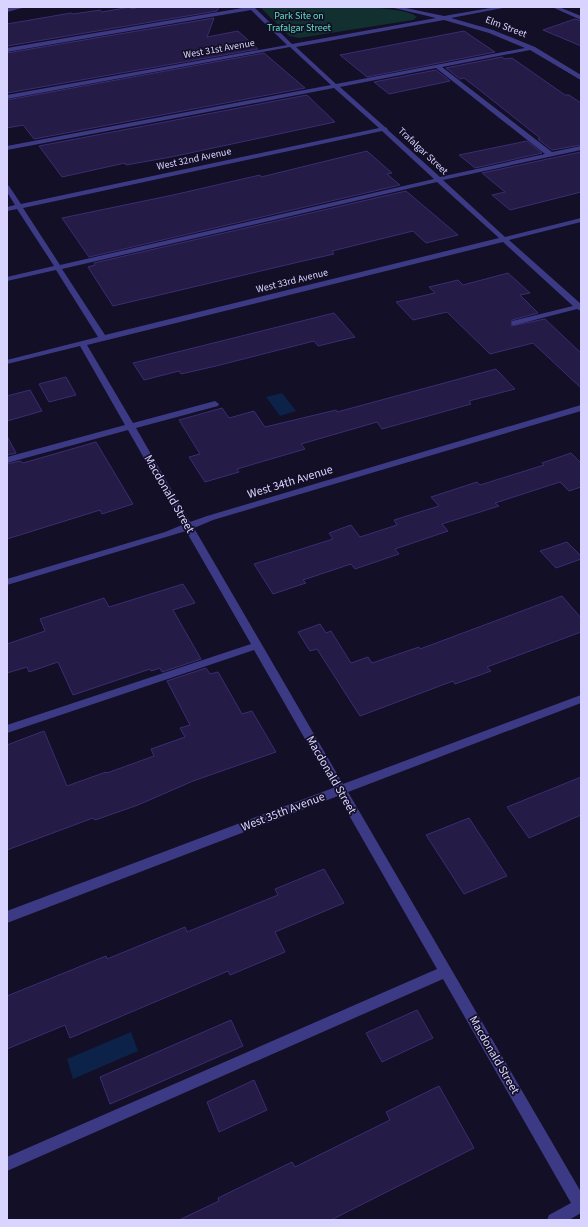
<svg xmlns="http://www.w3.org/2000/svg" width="588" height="1227" font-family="'Source Sans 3',sans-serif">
  <rect width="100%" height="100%" fill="#130f26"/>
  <path fill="#12302f" d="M260,7c25,0 142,-5 157,10l-4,3 -114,18 -10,-2z"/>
  <path fill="#0c2248" d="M282,393l14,18 -16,5 -14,-19z
    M131,1032l7,19 -65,28 -6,-20z"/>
  <path fill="#241b47" stroke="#3b2d73" d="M130,7l1,2 9,-2h79l-2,4 -210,35v-22l64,-11 2,1 27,-4 2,2z
    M214,18l-7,19 31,-6 20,18 -251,44v-40z
    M575,19l6,2v25l-38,-16z
    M464,31l31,21 -128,25 -27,-22z
    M264,53l41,35 -271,51 -11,-14 -16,3v-28z
    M502,57l3,2 7,-1 53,37h4l12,8v42l-29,5 -14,-11 2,-1 -63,-50 -13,-10 -4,1 -14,-11z
    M436,70l14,11 -61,13 -15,-12z
    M307,95l28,27 -164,35 -45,8 -1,-2 -63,14 -23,-31z
    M527,141l15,12 -67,15 -16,-13z
    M367,151l25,22 -5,1 13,11 -311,72 -27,-39 111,-23 87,-20 1,2z
    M581,152v40l-71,18 -18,-15 13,-3 -23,-19z
    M406,191l52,44 -32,8 -13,-12 -81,20 2,3 -31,7 -190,45 -25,-39 7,-2 -1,-2z
    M508,273l22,20 -10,2 18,18 -26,7 -1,6 34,-7 36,34v35l-48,-45 -43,11 -43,-42 -34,8 -17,-18 39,-9 -6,-6 29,-7 5,5z
    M334,313l21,24 -37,9 -4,-5 -98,25 -35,8 -2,-3 -35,9 -11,-17z
    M496,369l19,20 -46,12 2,3 -89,25 -5,-7 -76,22 4,5 -68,20 2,3 -34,10 -16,-25 11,-3 -21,-34 43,-12 7,10 25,-7 11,16 71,-17 1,2z
    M66,377l10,18 -27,7 -10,-18z
    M30,390l12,21 -35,10v-25z
    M7,436l9,17 -9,2z
    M96,442l37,62 -31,10 -2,-4 -93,29v-75l13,-3 3,2z
    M571,453l10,10v24l-12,4 -9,-9 -65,21 4,3 -57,18 6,7 -53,18 4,5 -44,15 -4,-5 -48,16 3,3 -33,11 -19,-30 79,-25 -4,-6 22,-8 9,12 37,-12 -3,-5 45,-14 -8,-9 46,-15 3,3 64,-20 -2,-2z
    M567,542l14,14v3l-25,9 -16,-17z
    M183,584l12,19 -22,7 28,49 -39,13 -2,-4 -9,3 -1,-2 -77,26 -15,-33 -29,10 -2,-5 -20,6v-29l38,-13 -5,-12 64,-21 5,9z
    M562,596l19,22v14l-94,35 4,4 -36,13 -2,-3 -93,35 -43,-67 -7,2 -12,-19 22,-8 6,9 5,-2 20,32 17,-6 4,6 47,-16 1,2z
    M206,668l4,6 8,-2 24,42 10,-3 24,41 -83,29 -55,24 -43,15 -2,-2 -86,32v-105l37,-14 23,55 39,-14 1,1 47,-17 -3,-7 34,-12 -5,-9 10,-3 -23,-44z
    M581,777v38l-52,23 -22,-31z
    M469,818l38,58 -43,18 -38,-59z
    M324,869l20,34 -69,29 10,20 -55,23 -2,-4 -158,67 -5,-13 -58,24v-53l99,-40 1,3 78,-32 2,5 91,-37 -3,-6z
    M417,1010l16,28 -51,24 -16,-29z
    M231,1020l12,26 -133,58 -10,-27z
    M254,1080l13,30 -48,22 -12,-30z
    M439,1086l35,62 -143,72h-152l40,-19 -1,-3 74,-36 3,5 95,-47 -4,-8z"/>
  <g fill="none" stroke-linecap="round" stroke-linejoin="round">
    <path fill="#3d3a85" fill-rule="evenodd" d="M15,7h11l-19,5v-4z
      M248,7h6l38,37 144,-26 -46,-11h11l43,9 52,-9h12l-57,11 42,12 42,17 46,28v5l-2,-1 -49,-29 -88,17 110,85 29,-6v4l-138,30 62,57 76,-19v4l-72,18 72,64v7l-4,-2 -62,16h-3v-4l61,-15 -70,-64 -416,103 46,78 82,-22 4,3 -1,2 -82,22 54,94 17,-6 374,-111v6l-368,109 -19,8 149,256 238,-89v8l-233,89 233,400v21l-12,7h-22l2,-5 22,-12 -128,-224 -436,192v-14l430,-188 -99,-173 -331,127v-12l326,-123 -79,-138 -247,83v-8l244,-81 -65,-113 -179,54v-6l158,-47 17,-7 -54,-95 -121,33v-6l118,-32 -45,-79 -73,18v-4l91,-23 -42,-67 -49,11v-4l47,-11 -37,-57 -10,2v-4l8,-2 -8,-13v-7l2,1 12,18 358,-76 -45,-40 -327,62v-4l324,-61 -41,-38 -283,52v-4l280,-50 -36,-35 -244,42v-4zM444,20l45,13 36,15 -189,36 -40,-37zM436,68l109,86 -105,23 -52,-47 -1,-2 -2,-1 -45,-40zM382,131l52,48 -374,86 -37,-57zM437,182l62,56 -394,97 -43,-66z
      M552,7h7l22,9v4z"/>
  </g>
  <g text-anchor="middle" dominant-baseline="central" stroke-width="3.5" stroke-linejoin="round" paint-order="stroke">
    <g font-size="10" fill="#5fe0c0" stroke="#130f26">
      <text x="299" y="16">Park Site on<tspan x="299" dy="12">Trafalgar Street</tspan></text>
    </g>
    <g font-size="10" fill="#d9d4ff" stroke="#130f26">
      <text transform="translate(506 27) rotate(21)">Elm Street</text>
      <text transform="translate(219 49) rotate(-10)">West 31st Avenue</text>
      <text transform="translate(423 151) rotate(43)">Trafalgar Street</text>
      <text transform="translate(194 159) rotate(-12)">West 32nd Avenue</text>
      <text transform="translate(292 281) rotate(-14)">West 33rd Avenue</text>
    </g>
    <g font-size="12" fill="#d9d4ff" stroke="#130f26">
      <text transform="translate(290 482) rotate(-17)">West 34th Avenue</text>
      <text transform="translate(169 494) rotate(60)">Macdonald Street</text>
      <text transform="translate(331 775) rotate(60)">Macdonald Street</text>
      <text transform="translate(283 812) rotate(-21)">West 35th Avenue</text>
      <text transform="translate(494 1055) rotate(60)">Macdonald Street</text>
    </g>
  </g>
  <rect width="588" height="1227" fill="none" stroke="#d9d4ff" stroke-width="16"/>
</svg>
